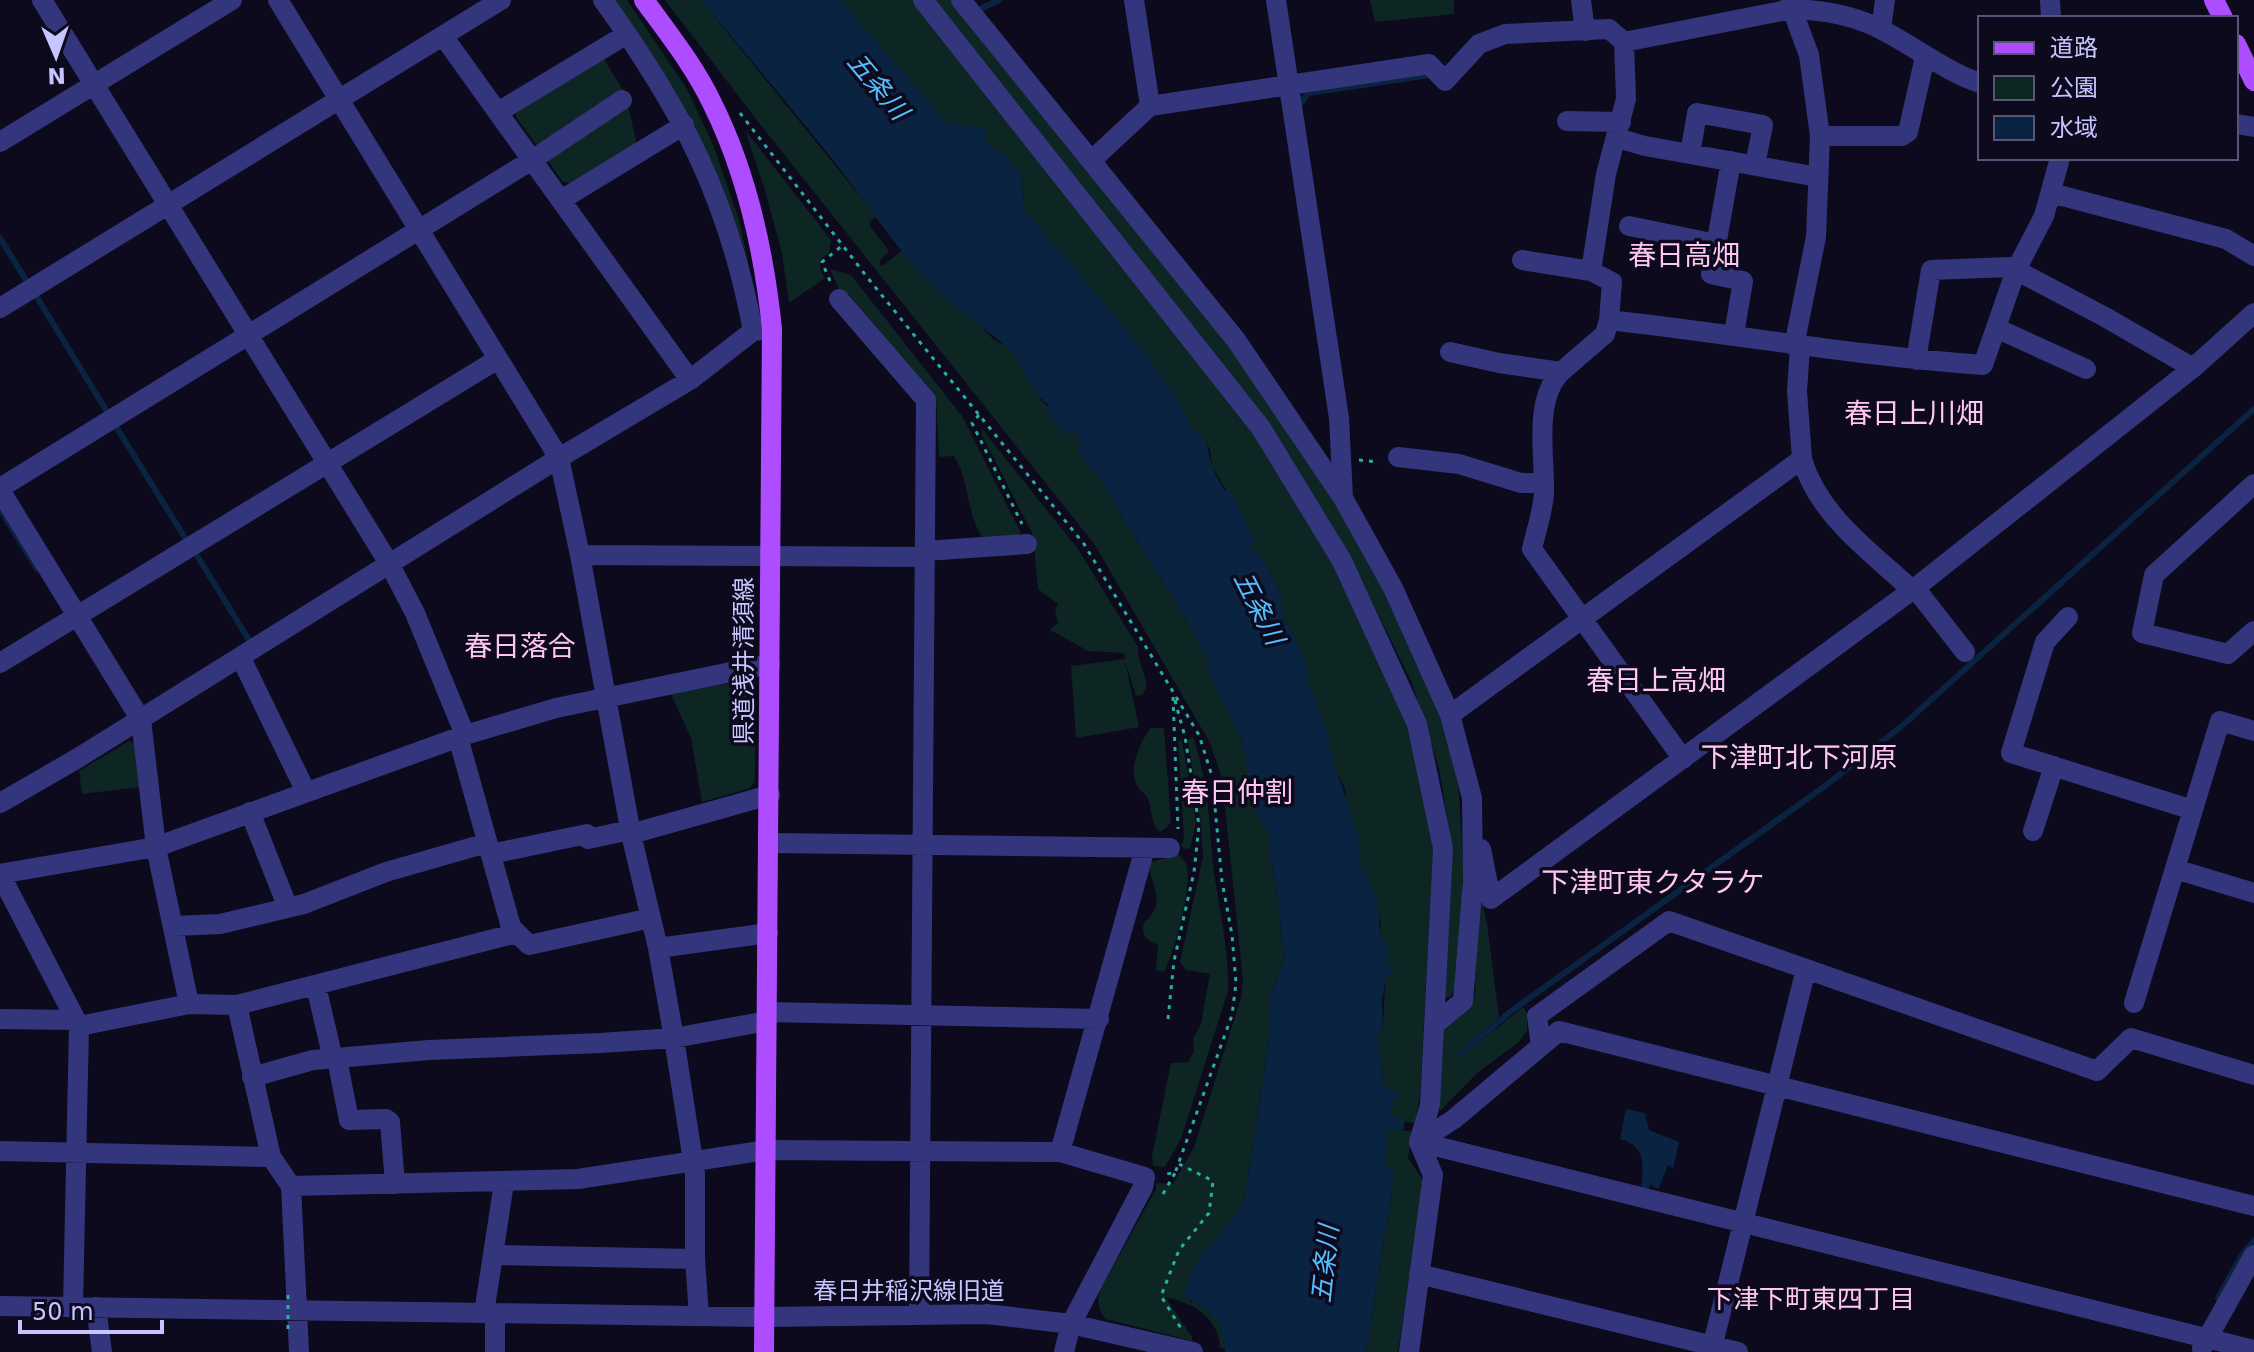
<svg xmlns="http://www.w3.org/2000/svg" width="2254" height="1352" font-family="'DejaVu Sans','Noto Sans JP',sans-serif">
  <rect width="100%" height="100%" fill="#0c0a1c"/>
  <path fill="#0d2623" d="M611,0h16l60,89 27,58 25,73 13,60z
    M665,0h36l175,216 -6,6v4l19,25 -10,11 3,4 21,-16 21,27 51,43 18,19 16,9 11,14 20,37 40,36 -2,17 23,29 94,153 5,16 9,7 -1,14 34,68 22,86 5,8v15l11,63 1,31 5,12 -16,42 -1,44 -25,163 -47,58 -8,40c14,5 28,12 33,27 2,7 1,13 3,21l-5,-2c-1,-29 -28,-45 -55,-50l27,40v4l-86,-22c-8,-10 -9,-16 -6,-29l56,-101v-6l17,1 21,-37 47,-149 2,-18 -21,-202 -12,-35 -115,-198 -336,-422z
    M840,0h73l340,429 82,135 82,182 10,51 6,52 -13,246 -5,28 -18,-3 -6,-5 3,-17 -10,-13 -6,-46v-6l5,-5 4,-84 -7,-6 1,-15 -22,-60 -15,-77 -11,-20 -28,-80 -7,-42 -13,-24 -6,-30 -15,-30 -12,-9 -25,-59 -15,-26 -2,-17 -9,-14 -11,-6 -132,-181c-13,-11 -20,-24 -33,-35l-4,-39 -39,-35 1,-6 -36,-10z
    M932,0h20l282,349 87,127 70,122 59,141 9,54 4,72 -3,118 -10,14 -7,1 9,-151 -13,-79 -27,-85 -62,-126z
    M1370,0h84v14l-79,8z
    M602,56l23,37 12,52 -62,38 -12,-1 -47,-65v-7z
    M745,130l86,110 -2,13 -9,7v10l5,8 -36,25 -7,-50 -18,-66z
    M830,269l21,6 111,141 59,117 -4,3 -34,2c-18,-26 -12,-55 -29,-82l-15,1 -3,-58 -87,-105 -7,2z
    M982,429l96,120 60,98c0,15 6,24 9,39l-5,9 -6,1 -11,-35 14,66 -63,11 -5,-72 54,-7 -1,-6 -36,-2 -38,-21 8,-7 -3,-13 3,-6 -20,-15 -5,-54 -51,-100z
    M752,679l4,3 -1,100 -7,7 -46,13 -11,-64 -20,-44z
    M1150,728h14l7,95 -9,8h-4c-7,-10 -6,-18 -9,-29 -1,-7 -7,-9 -11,-15 -11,-18 2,-43 12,-59z
    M1193,737c16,45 16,89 21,136 6,39 15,78 14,118l-47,148 -16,28 -12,-1 -1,-10 19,-93 17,-1 6,-10 -1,-13 8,-15 9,-50 -24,-4 -6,-8 23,-105 -2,-31 -13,-86z
    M1182,740l14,82 -6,26 -5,1 -4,-3 3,-9 -6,-96z
    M129,741l5,3 5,43 -57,7 -3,-23z
    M1178,854c2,2 7,8 8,10 8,20 -12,89 -22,108l-8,-2 2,-25c-13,-6 -17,-9 -14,-23 24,-18 7,-37 4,-59z
    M1477,878l10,46 12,93 -42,38 14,-6 52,-42 4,6v18l-8,11 -42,31 -37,38v-78l28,-27 7,-12z
    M1388,1128l25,4 -5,26 16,24 -26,170h-32l28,-175 -13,-20 4,-1z"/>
  <path fill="#0a2341" d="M701,0h139l107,123 39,5 2,4 -5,1v6l14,13h6l18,22 4,39c13,11 20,24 33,35 26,32 129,148 133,181 20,11 15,18 21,37 3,8 8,16 12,24l8,3 23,48 -4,4 1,6 12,9 15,30 6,30 13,24 11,27 -4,15 7,4 17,48 -1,11 5,3 3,9 -4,1 1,3c5,6 29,78 28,86 0,4 -3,8 -2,12 15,17 22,51 21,75l7,5v21l7,4v5l-8,4 -4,24 1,27 -5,5v5l6,47 6,7 7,-3 4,4 -7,5 -3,17 14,6 -2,9 -15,-1 -3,28h-3l12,20 -28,175h-141c-2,-21 -5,-37 -27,-47 -7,-4 -9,-4 -14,-12l13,-32 47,-58 25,-163 1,-44 16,-42 -5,-12 -1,-31 -11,-63v-15l-13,-19 -14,-75 -35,-68 2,-14 -9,-7 -5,-16 -94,-153 -23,-29 2,-17 -2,-2 -14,1 -17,-21 1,-9c-20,-11 -23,-42 -41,-57 -28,-23 -60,-44 -84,-71 -33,-36 -60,-78 -90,-116 -43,-54 -88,-107 -132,-160z
    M1626,1109l19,4 4,17 30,12 -6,27 -5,-4 -9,23 -6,-1 -1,-3 -4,5 -7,-1c3,-22 5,-42 -21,-49z"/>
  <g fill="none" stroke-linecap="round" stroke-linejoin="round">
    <path stroke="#0a2341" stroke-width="6" d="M982,8l17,-8
      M1302,102l6,-9 122,-18
      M0,238l26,42
      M38,299l68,111
      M117,428l68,110
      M0,509l37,60
      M198,557l51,83
      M1461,1054l49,-42 315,-226 78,-61 351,-316
      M2218,1298l24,-43 12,-15"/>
    <path stroke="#28b09d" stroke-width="3" stroke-dasharray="4 6" stroke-linecap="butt" d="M740,113l131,169 213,262 115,191 13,41 10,105 10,54 4,48 -4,32 -57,158 -10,1
      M830,281l-8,-19 21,-17
      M979,415l-7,8 50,101
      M1359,460l20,2
      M1173,697l5,132
      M1168,1019l6,-58 20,-89 5,-47 -14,-88 -11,-40
      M1179,1164l34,17 -4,32 -30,37 -18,46 21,34
      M1163,1194l12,-21"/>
    <path stroke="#34367d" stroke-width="20" d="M42,0l348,565 25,48 50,122
      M278,0l281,458 21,97 51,279 27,114 16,90 21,136v85l4,57
      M603,0c79,110 125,197 150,331
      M923,0l338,428 81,133 75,163 26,124 -13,257 -11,37 14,33 -24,177
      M961,0l275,340 107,158 50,90 57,127 22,83 1,83 -10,120 -29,24
      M1134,0l16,106
      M1276,0l63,418 4,80
      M1581,0l4,31
      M1791,0l1,9 17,46 11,81 -4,101 -22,109
      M2050,0l1,18
      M1881,29l4,-29
      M443,36l247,344
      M498,112l129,-78
      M1567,121l54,1
      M2236,124l18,3
      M1820,136h82l6,-4 17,-75
      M1617,138l28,8 173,31
      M0,142l232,-142
      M1690,154l7,-41 66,12 -8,40
      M1092,160l58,-54 279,-42 16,17 34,-37 26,-10 104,-5 15,13 168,-33c30,1 64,7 90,21 34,17 62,41 98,53
      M1731,161l-20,113 32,7 -9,53
      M2051,193l175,46 28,17
      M561,200l123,-75
      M1629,226l87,18
      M1522,260l69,11
      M839,299l87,101 -7,914
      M0,308l501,-308
      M1609,320l3,-38 -21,-11 15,-97 20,-75 -2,-57
      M1996,328l90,41
      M1450,352l49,11 62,9 44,-38 4,-14c125,14 248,36 374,45l33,-95 28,-54 16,-58
      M1916,360l15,-90 79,-3 95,50 88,51
      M1561,372c-28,28 -16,84 -17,121 -1,18 -8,38 -12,56l151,210
      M1398,457l61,7 62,19h22
      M1802,459c16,56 69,93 110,131
      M2254,484l-100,91 -12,58 86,21 26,-23
      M0,488l532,-328 90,-60
      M0,490l141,230 15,127 33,157
      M925,551l102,-7
      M580,555l344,2
      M1915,588l50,64
      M2068,617l-23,25 -34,111 182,57
      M241,658l65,134
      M0,663l498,-304
      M1450,715l352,-256 -5,-68 3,-44
      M0,803l78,-45 481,-300 131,-78 63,-49 19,-2
      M250,812l38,96
      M2033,831l21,-65
      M631,834l139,-39
      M769,843l401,5
      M1481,849l10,50 424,-311 278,-220 61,-55
      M491,854l96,-20 1,5 42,-9
      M2175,869l79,24
      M174,926l46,-2 84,-20 82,-32 101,-29
      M510,926l19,19 122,-27
      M658,948l110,-15
      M316,986l17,73
      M2134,1003l86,-282 34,10
      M237,1005l34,152 20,29 8,166
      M767,1012l332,7
      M0,1019l76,1
      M79,1026l110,-22 48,1 276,-71 -55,-197
      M1541,1046l-4,-30 132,-95 428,150 34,-33 123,37
      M337,1059l12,61 37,-1 4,3 5,62
      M252,1077l61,-17 116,-10 171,-7 74,-5 93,-17
      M0,1151l271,6
      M1060,1152l85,-304
      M291,1186l287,-7 188,-29 294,2 85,25 -2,10 -72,137 -7,28
      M2254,1206l-695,-175 -105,88 -35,23 835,208
      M493,1255l202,4
      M1419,1274l319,78
      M0,1306l765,11 222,-3 84,10 122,28
      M73,1306l6,-280 -79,-152 156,-27 309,-112 91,-27 214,-44
      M96,1307l6,45
      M484,1313l20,-130
      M2202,1348l52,-93
      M495,1352v-38
      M1711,1352l95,-383"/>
    <path stroke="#ae4cff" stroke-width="20" d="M644,0c24,33 51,67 68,103 35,70 52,148 60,226l-8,1023
      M2214,0l9,18
      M2236,44l18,37"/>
    <path stroke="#28b09d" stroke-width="3" stroke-dasharray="4 6" stroke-linecap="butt" d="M288,1329v-36"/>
  </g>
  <g text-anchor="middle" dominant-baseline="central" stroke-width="7" stroke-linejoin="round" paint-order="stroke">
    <g font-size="24" fill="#c7c5ff" stroke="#0c0a1c">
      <text transform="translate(744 661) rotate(-90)">県道浅井清須線</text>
      <text x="909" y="1291">春日井稲沢線旧道</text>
    </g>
    <g font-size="26" font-style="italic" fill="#53bdff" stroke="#0c0a1c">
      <text transform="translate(878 86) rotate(50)">五条川</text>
      <text transform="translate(1259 608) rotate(63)">五条川</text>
      <text transform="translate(1325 1264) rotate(-84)">五条川</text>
    </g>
    <g font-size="26" fill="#ffc7ef" stroke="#0c0a1c">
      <text x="1811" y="1299">下津下町東四丁目</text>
    </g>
    <g font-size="28" fill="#ffc7ef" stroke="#0c0a1c">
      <text x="1684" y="255">春日高畑</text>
      <text x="1914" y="413">春日上川畑</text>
      <text x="520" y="646">春日落合</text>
      <text x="1656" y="680">春日上高畑</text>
      <text x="1799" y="757">下津町北下河原</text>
      <text x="1237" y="792">春日仲割</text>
      <text x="1653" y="882">下津町東クタラケ</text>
    </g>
  </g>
  <rect x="1978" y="16" width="260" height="144" fill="#0c0a1c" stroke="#575577" stroke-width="2"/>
  <rect x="1994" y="42" width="40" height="12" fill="#ae4cff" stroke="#575577" stroke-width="2"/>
  <text x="2050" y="56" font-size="24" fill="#c7c5ff">道路</text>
  <rect x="1994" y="76" width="40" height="24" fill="#0d2623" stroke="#575577" stroke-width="2"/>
  <text x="2050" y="96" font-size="24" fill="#c7c5ff">公園</text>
  <rect x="1994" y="116" width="40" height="24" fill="#0a2341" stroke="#575577" stroke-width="2"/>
  <text x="2050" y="136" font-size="24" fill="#c7c5ff">水域</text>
  <g transform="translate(56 56) rotate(178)" stroke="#0c0a1c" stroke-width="6" paint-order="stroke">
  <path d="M0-6L14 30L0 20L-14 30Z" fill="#c7c5ff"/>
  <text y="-12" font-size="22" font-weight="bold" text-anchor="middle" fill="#c7c5ff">N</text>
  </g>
  <path d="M20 1320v12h142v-12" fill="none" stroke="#c7c5ff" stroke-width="4"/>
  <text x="32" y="1320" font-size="24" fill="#c7c5ff" stroke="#0c0a1c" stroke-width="6" paint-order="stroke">50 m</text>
</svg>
